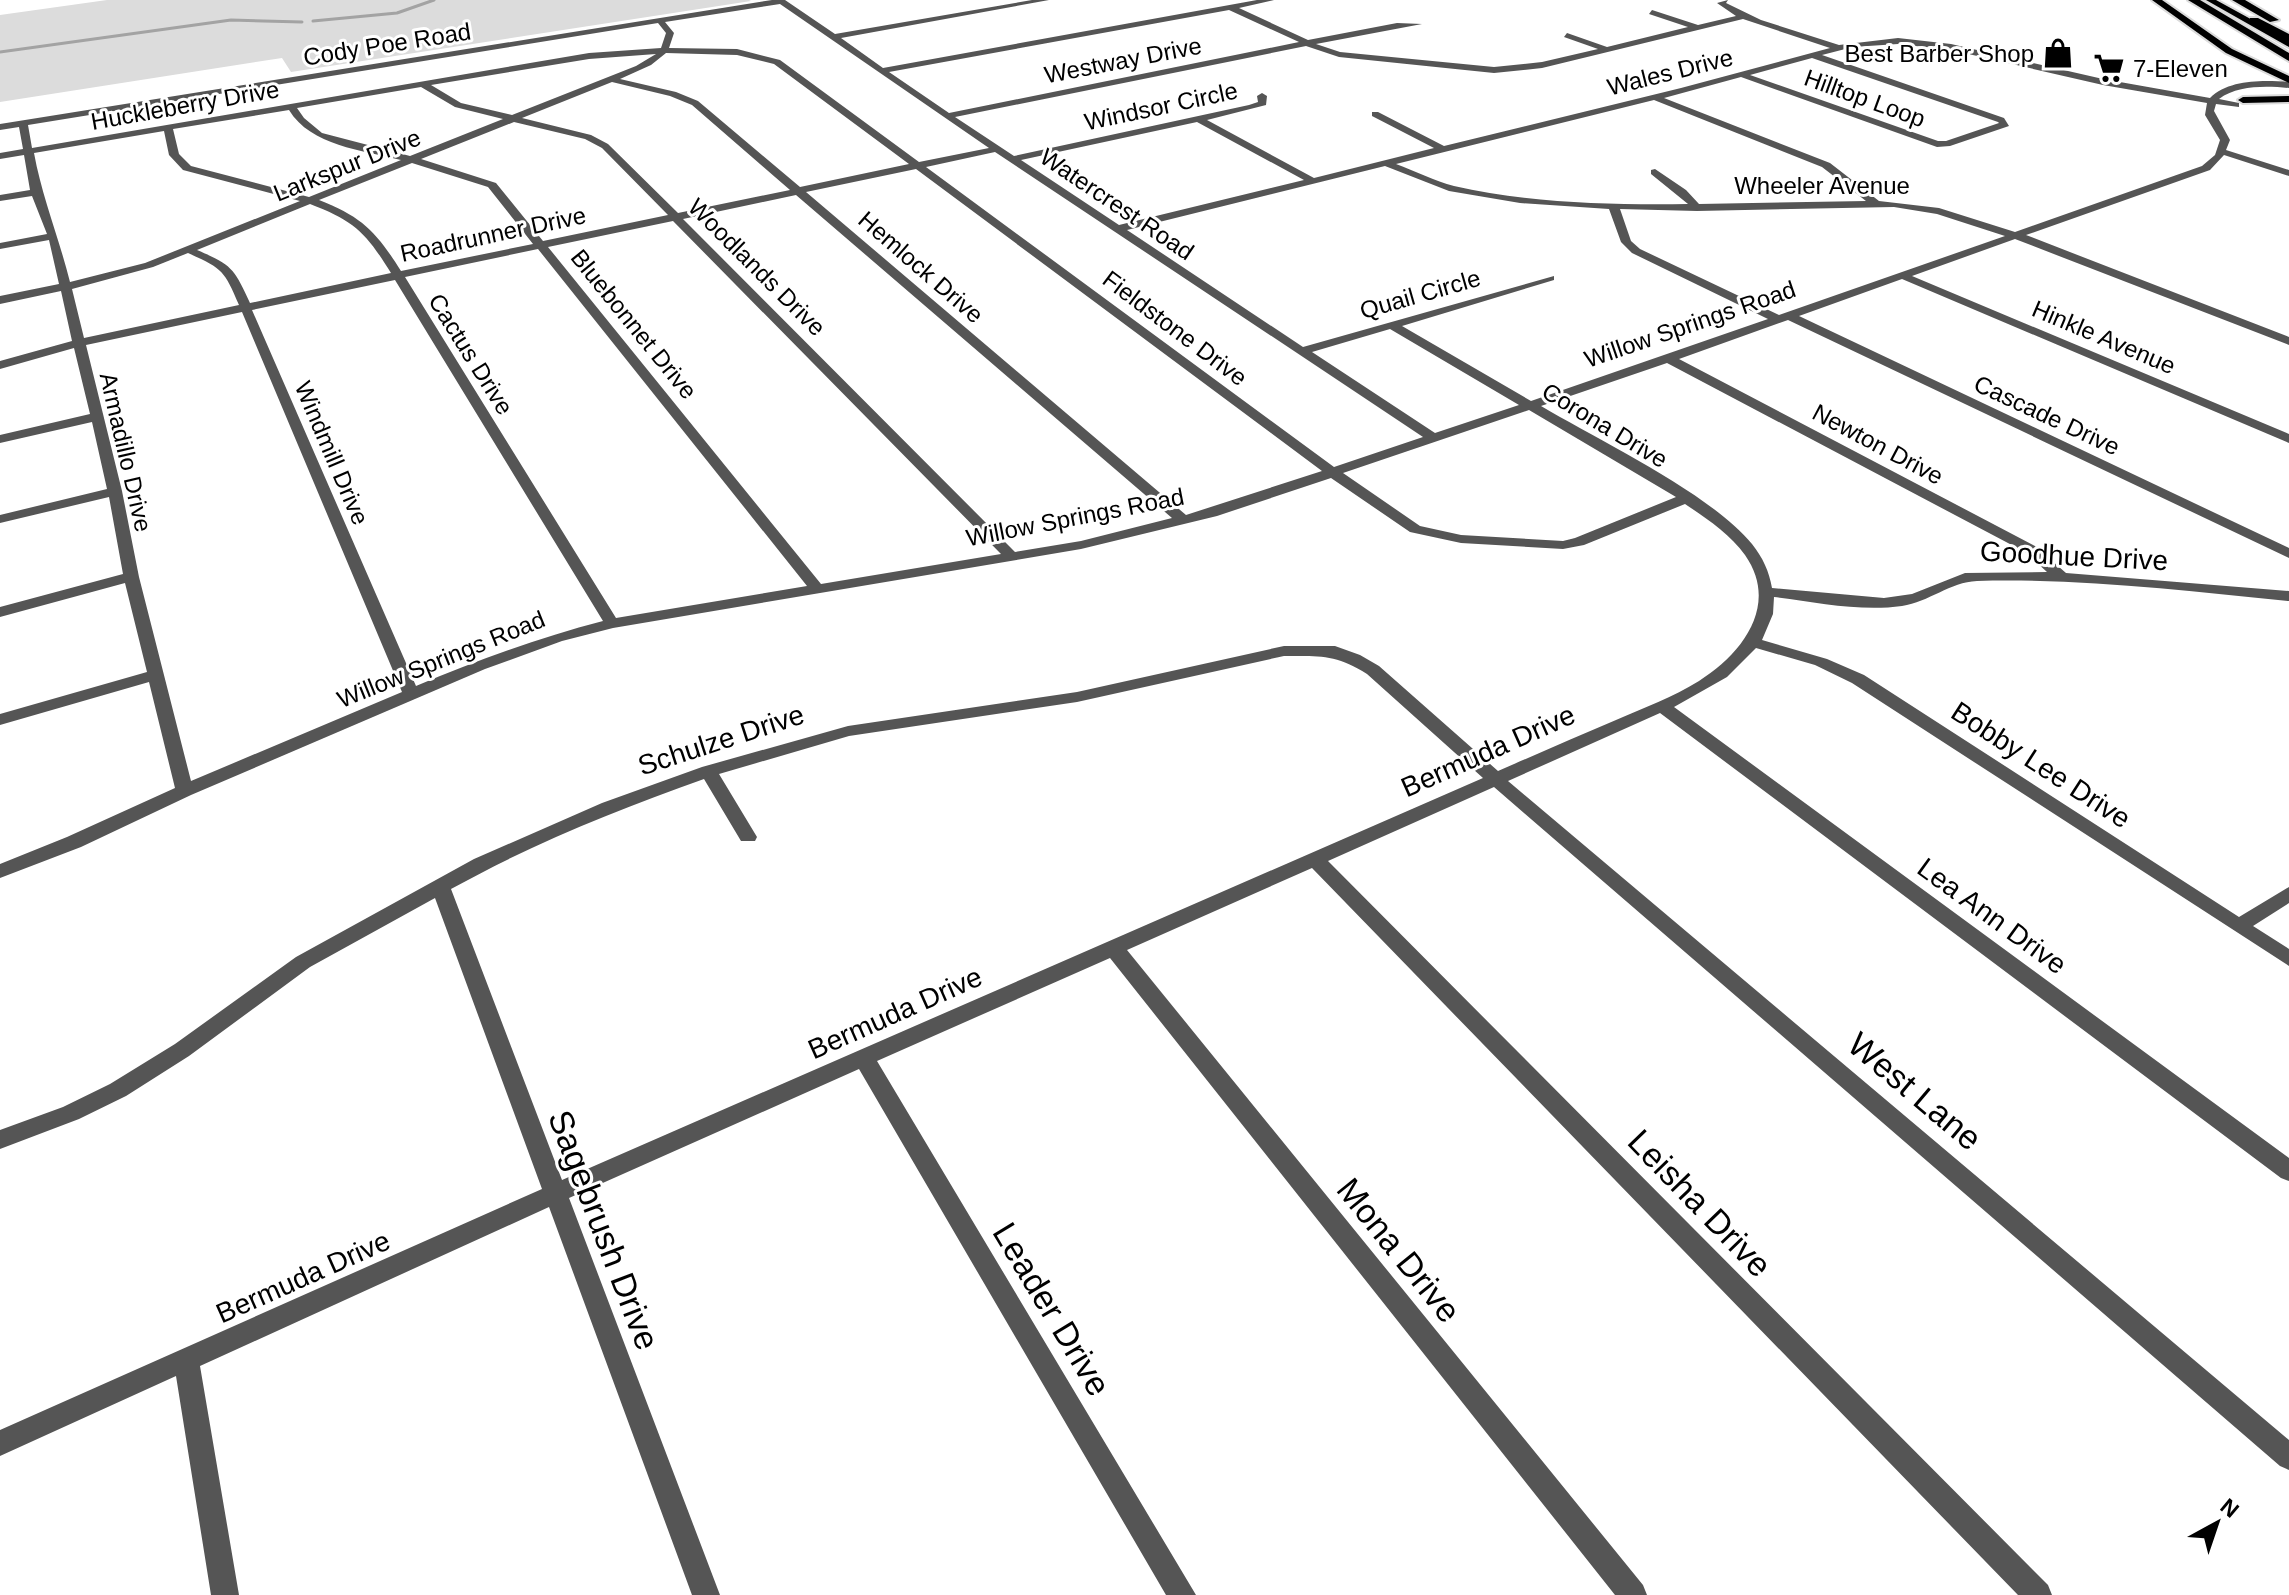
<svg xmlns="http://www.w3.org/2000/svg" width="2289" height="1595" font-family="Helvetica,sans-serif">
  <rect width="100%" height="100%" fill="#fff"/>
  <path fill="#dcdcdc" d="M107,0h642l2,1 -460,71 -9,-14 -282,44v-87z"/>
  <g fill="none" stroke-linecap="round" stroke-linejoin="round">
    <path stroke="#a3a3a3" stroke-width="3" d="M313,21l84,-8 37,-13
      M0,52l231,-32 71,2"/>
    <g stroke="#dbdbdb" stroke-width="4">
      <path id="major" d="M2152,0h10l70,49 57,27v7l-63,-30z
        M2206,0h10l73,40v7z
        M2289,96v6l-46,1 -5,-3 5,-3z"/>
    </g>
    <g stroke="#dbdbdb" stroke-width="4">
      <path id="highway" d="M2188,0h12l89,53v8z
        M2232,0h13l34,20 -9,2z
        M2250,18h8l31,16v7l-39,-19z"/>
    </g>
    <path fill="#555" fill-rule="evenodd" d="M772,0h13l50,34 197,-34h17l-208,38 42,30 374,-68h17l-35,8 69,32 89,-17 25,1 -106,20 24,8 154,15 48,-5 56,-13 -34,-12 3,-4 40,14 81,-20 -39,-13 3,-4 46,15 38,-9 -19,-13 11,-3 -2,3 35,17 78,25 59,-7 53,6 152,35 107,19c19,-19 54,-18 79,-16v6c-23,-2 -51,-3 -70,11l20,4v4l-23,-3 -2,7 16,29 -4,10 63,20v6l-65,-21 -14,15 -184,65 263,102v8l-274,-106 -103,37 377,158v9l-387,-164 -103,37 490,232v10l-501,-238 -109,39 356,187 31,27 223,18v10c-104,-10 -208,-23 -312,-20 -27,1 -48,21 -75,25 -42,6 -87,-4 -128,-9l-1,17 -11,26 65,19 37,16 375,242 50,-30v16l-36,23 36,23v17l-437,-283 -37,-18 -59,-17 -29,29 -53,30 615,451v23l-8,-3 -621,-465 -152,68 781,659v30l-9,-4 -786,-679 -166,74 720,724 4,10h-34l-706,-727 -185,82 516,635 4,10h-32l-505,-637 -233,103 319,534h-30l-307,-526 -290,129 151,397h-28l-143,-388 -349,159 39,229h-28l-35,-219 -176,80v-26l542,-241 -107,-291 -125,69 -121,89 -63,40 -47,23 -79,30v-19l63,-23 47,-23 65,-40 121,-87 178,-98 128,-56 100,-36 146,-41 229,-34 207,-46h51l25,9 19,11 119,105c39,-17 78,-34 118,-51 28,-12 57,-23 83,-39 43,-27 81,-76 46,-126 -15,-21 -39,-37 -60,-51l-101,41 -21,4 -102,-6 -51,-11 -79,-54 -114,38 -136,33 -468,79 -51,13 -77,28 -294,126 -110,52 -81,31v-14l67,-27 108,-49 -26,-106 -149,43v-11l147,-42 -22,-89 -125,34v-10l123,-33 -14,-77 -109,26v-8l107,-26 -15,-67 -92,21v-8l90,-21 -16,-66 -74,21v-8l72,-20 -11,-50 -61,13v-8l59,-12 -10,-44 -49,9v-6l47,-9 -15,-38 -32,5v-6l30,-5 -6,-35 -24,4v-6l23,-4 -4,-22 -19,3v-6zM780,4l209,144 -70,14 -139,-102 -43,-11 -68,-1 5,-15 -9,-11zM1229,10l70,32 -350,71 -60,-41zM1743,19l87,29 -149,40 -237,58 -66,-34h-6v4l62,32 -120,30 -107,-58 59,-15 1,-9 -5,-3 -5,3 1,6 -9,3 -235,51 -59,-39 351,-71 33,11 155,16 48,-5zM658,23l8,10 -5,15 -72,5 -557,95 -4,-23zM1898,44l53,6 152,35 104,18 -2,12 15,25 -5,15 -13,11 -187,66 -76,-24 -60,-7 -49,-38 -166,-65 77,-21 196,70 13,-1 59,-20 -5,-8 -182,-63 31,-8zM666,53l71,2 37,9 135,100 -109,23 -102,-86 -22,-9 -56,-13 31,-14zM656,54l-20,12 -124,49 -51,-12 -30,-18 158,-26zM1812,58l186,64 1,1 -53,18h-8l-188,-66zM612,82l58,14 22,9 98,85 -112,23 -70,-69 -17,-9 -69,-17zM421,87l34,20 48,12 -93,37 -88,-23 -18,-15 -7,-10zM1654,100l168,67 44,34 -167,3 -13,-14 -31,-21 -4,1v4l37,30c-77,1 -159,-1 -234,-18 -19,-5 -39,-15 -58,-22zM289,110c22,36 73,40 112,50l-92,37 -118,-31 -12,-12 -6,-25zM514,122l71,17 17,9 66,67 -125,26 -47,-58 -75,-24zM1197,122l107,58 -185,45 -98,-65zM164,131l5,24 14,15 117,31 -155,62 -75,19c-11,-44 -28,-85 -36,-129zM995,152l428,285 -89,30 -408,-300zM412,163l76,24 45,57 -132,27c-24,-38 -38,-54 -82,-71zM1385,166l64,25 71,12 89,6 12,33 11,11 136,66 -237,82 -129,-75 152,-46v-4l-251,71 -176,-117zM916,169l406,302 -136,44 -380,-323zM796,195l376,323 -91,23 -66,11 -332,-333zM310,204c45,17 56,29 81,69l-141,30c-16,-35 -18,-38 -53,-53zM1894,207l43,7 68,22 -226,79 -139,-66 -9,-8 -11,-32 77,2zM673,221l328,333 -180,30 -273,-337zM538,249l269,337 -191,32 -211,-341zM188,253c35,16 36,17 51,52l-155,33 -12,-49 81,-22zM395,280l208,341c-65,17 -126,39 -187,65l-164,-376zM242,312l160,380 -211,89 -52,-204 -17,-86 -36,-146zM1390,329l129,76 -84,28 -123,-81zM1667,363l358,189 22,20 -82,1 -53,21 -28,4 -112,-10c-3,-17 -9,-30 -20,-44 -42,-51 -152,-103 -211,-138zM1529,410l147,87 -101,41 -12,3 -102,-6 -41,-9 -77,-53zM1284,656c35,0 52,-2 83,18l116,104 -921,402 -111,-291c81,-45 166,-79 253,-110l37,62h14l2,-4 -38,-63 130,-38 228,-34z"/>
    <use href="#major" fill="#000" fill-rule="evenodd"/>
    <use href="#highway" fill="#000" fill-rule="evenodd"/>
  </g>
  <defs>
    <g id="shop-bare" transform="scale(2.4)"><path d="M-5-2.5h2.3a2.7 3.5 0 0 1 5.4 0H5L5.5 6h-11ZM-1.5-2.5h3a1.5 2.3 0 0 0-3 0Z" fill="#000" stroke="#fff" stroke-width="2.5" paint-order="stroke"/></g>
    <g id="supermarket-bare" transform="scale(2.4)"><path d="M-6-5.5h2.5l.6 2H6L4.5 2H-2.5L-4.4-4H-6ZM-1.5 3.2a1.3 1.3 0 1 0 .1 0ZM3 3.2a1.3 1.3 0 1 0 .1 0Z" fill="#000" stroke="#fff" stroke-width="2.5" paint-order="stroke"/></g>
  </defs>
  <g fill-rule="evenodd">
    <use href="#shop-bare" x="2058" y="53"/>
    <use href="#supermarket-bare" x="2109" y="68"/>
  </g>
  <g text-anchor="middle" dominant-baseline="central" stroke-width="6" stroke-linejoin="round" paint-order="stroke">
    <g font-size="24" fill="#000" stroke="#fff">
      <text transform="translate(387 44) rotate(-9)">Cody Poe Road</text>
      <text transform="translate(1123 60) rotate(-11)">Westway Drive</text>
      <text transform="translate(1670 72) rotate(-14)">Wales Drive</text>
      <text transform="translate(1865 98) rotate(20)">Hilltop Loop</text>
      <text transform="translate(185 105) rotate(-10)">Huckleberry Drive</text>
      <text transform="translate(1161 106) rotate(-12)">Windsor Circle</text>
      <text transform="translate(347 165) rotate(-22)">Larkspur Drive</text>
      <text x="1822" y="185">Wheeler Avenue</text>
      <text transform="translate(1117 204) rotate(34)">Watercrest Road</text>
      <text transform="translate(493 234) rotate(-12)">Roadrunner Drive</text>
      <text transform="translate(757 267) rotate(45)">Woodlands Drive</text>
      <text transform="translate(921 267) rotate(41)">Hemlock Drive</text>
      <text transform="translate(1420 294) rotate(-16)">Quail Circle</text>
      <text transform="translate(634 324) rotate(51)">Bluebonnet Drive</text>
      <text transform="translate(1690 324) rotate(-19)">Willow Springs Road</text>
      <text transform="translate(1175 328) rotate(37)">Fieldstone Drive</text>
      <text transform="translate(2104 337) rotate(23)">Hinkle Avenue</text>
      <text transform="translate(471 354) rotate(58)">Cactus Drive</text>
      <text transform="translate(2047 415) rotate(25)">Cascade Drive</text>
      <text transform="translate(1605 425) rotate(31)">Corona Drive</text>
      <text transform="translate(1878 444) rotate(28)">Newton Drive</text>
      <text transform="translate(126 452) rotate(77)">Armadillo Drive</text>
      <text transform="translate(332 453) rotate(67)">Windmill Drive</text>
      <text transform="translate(1075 517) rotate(-11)">Willow Springs Road</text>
      <text transform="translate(441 659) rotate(-22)">Willow Springs Road</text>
    </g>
    <g font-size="24" fill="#000" stroke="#fff" text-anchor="end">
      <text x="2034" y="53">Best Barber Shop</text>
      <text x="2133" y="68" text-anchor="start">7-Eleven</text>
    </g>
    <g font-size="28" fill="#000" stroke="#fff">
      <text transform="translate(2074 556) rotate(3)">Goodhue Drive</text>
      <text transform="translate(721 740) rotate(-18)">Schulze Drive</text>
      <text transform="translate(1488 751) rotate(-24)">Bermuda Drive</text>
      <text transform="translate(2041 765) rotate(33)">Bobby Lee Drive</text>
      <text transform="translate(1992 916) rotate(36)">Lea Ann Drive</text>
      <text transform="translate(895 1013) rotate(-24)">Bermuda Drive</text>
      <text transform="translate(303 1277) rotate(-24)">Bermuda Drive</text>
    </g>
    <g font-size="34" fill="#000" stroke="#fff">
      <text transform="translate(1915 1091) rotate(40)">West Lane</text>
      <text transform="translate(1700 1203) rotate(46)">Leisha Drive</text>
      <text transform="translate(604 1230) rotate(69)">Sagebrush Drive</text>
      <text transform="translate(1399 1250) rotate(51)">Mona Drive</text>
      <text transform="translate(1052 1309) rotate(59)">Leader Drive</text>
    </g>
  </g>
  <g transform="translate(2217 1523) rotate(40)" stroke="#ffffff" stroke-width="6" paint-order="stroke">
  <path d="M0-6L14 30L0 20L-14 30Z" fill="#000000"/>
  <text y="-12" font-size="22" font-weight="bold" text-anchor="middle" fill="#000000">N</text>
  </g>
</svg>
